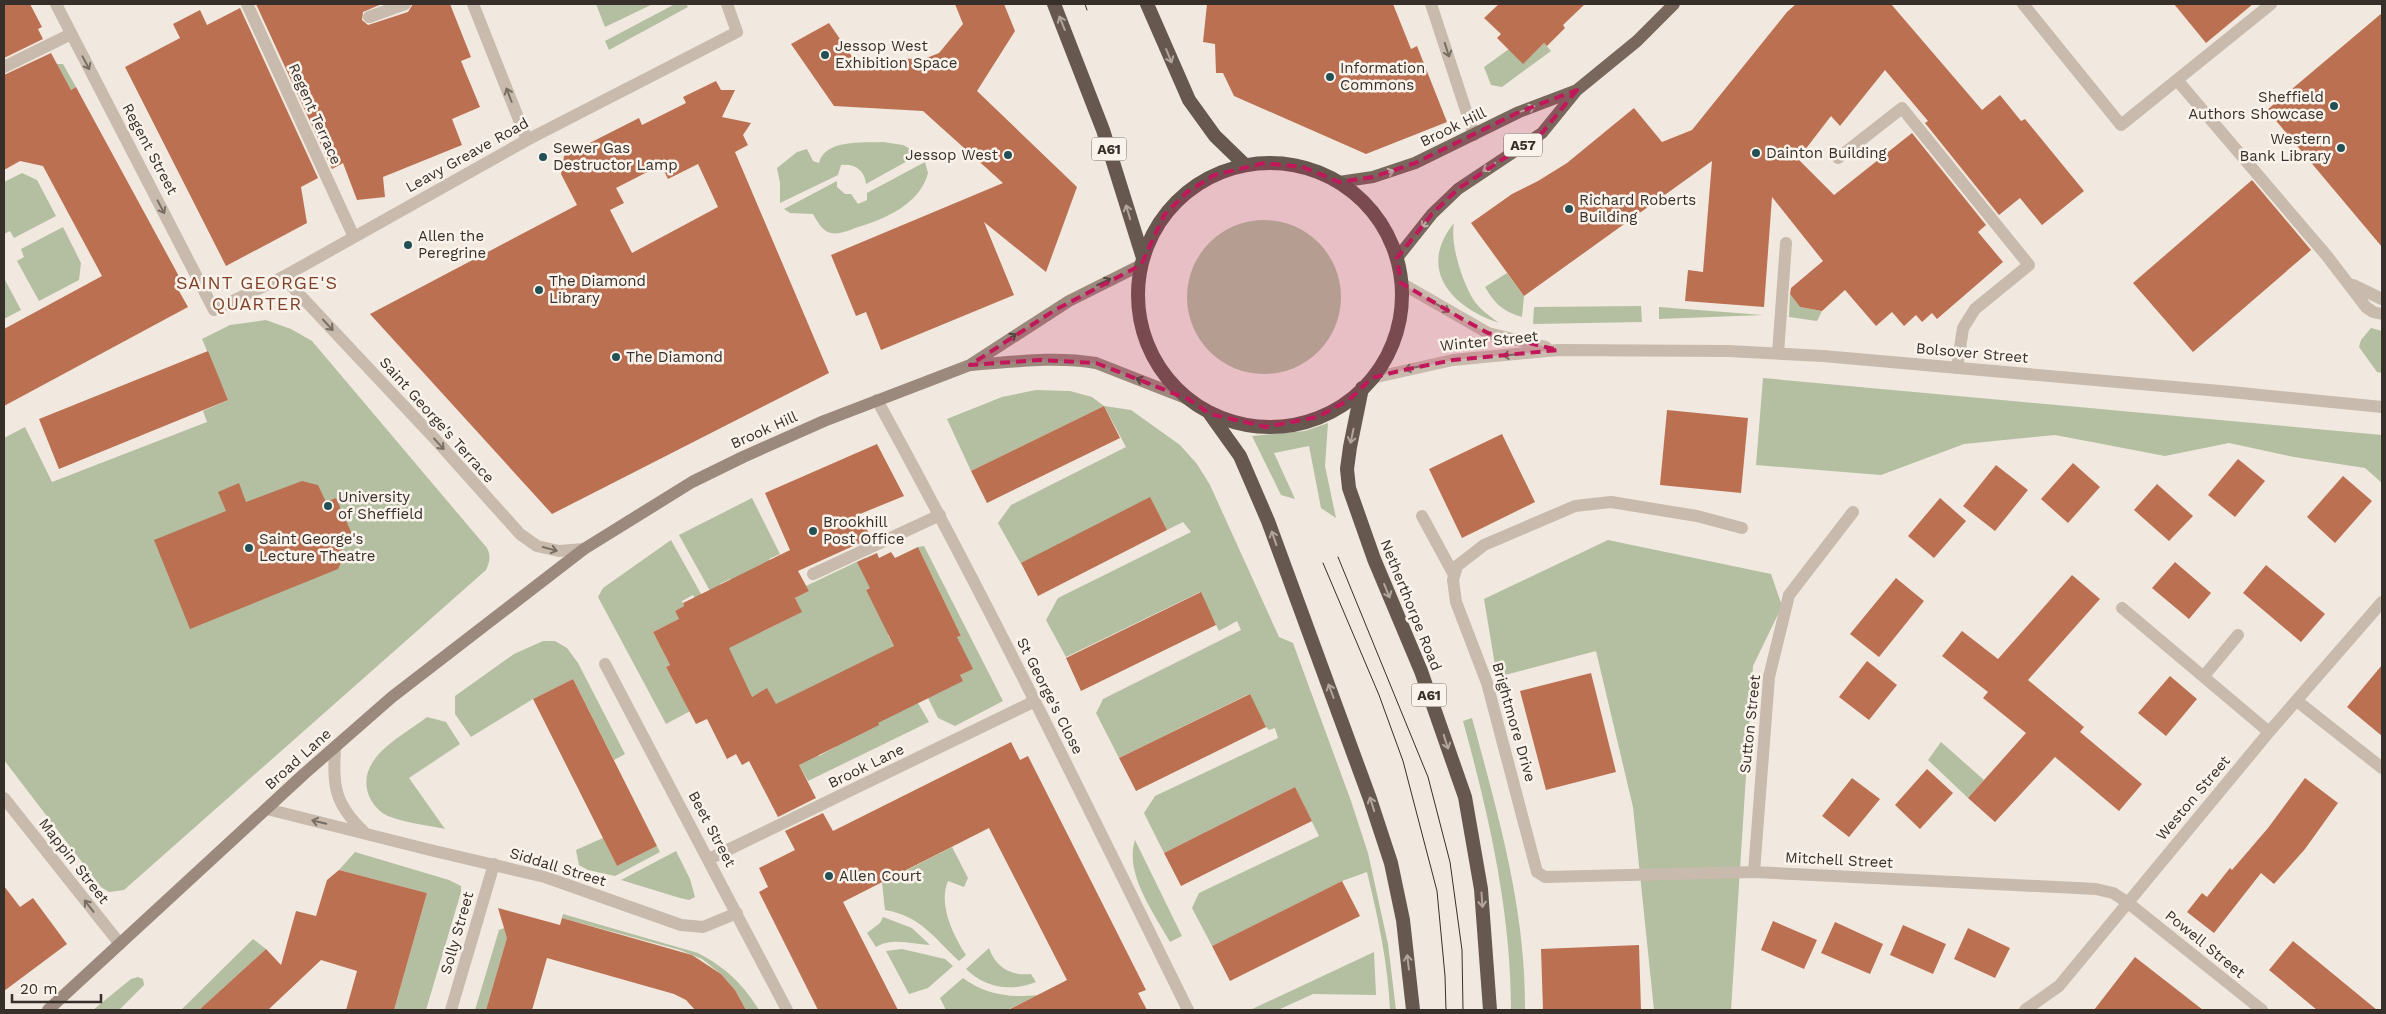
<svg xmlns="http://www.w3.org/2000/svg" width="2386" height="1014" font-family="'Work Sans',sans-serif">
  <rect width="100%" height="100%" fill="#f1e9df"/>
  <path fill="#b3bfa0" d="M596,4h57l-48,23z
    M675,4h11l2,3 -79,43 -4,-9z
    M1544,43l7,8 -49,36 -11,-2 -7,-18 25,-18 14,14z
    M55,64h8l13,23 -5,3 -13,-23 -54,29v-5z
    M883,142l20,3 17,9 -54,30c-1,-14 -12,-21 -25,-19l-3,10 -58,28v-20l-3,-15 20,-16 10,-3 6,12 6,2c6,-24 43,-20 64,-21z
    M925,162l3,11c-8,31 -43,46 -70,54 -8,3 -19,8 -27,6 -9,-2 -14,-12 -18,-19l-23,-1 -6,-4 53,-28v6l8,7h6l7,10 9,-4v-7z
    M22,173l15,7 19,36 -42,22 -4,-7 -6,3v-52z
    M1187 297a77 77 0 1 1 154 0a77 77 0 1 1-154 0Z
    M1454,223c-4,21 8,58 19,76 7,11 17,17 26,24 -46,-15 -83,-53 -45,-100z
    M63,227l18,36 -2,17 -40,21 -22,-40 7,-4 -3,-8z
    M1507,273l17,23 -2,21c-18,-5 -27,-13 -37,-30z
    M4,278l17,32 -17,9z
    M1790,294l10,13 22,4 -5,10 -28,-4z
    M1641,306l1,16 -109,2 1,-17z
    M1659,307l104,8 -104,4z
    M266,320l25,9 21,12 175,207c4,8 3,13 -1,22l-362,320 -15,2 -8,-5 -97,-127v-322l21,-11 27,55 155,-60 -4,-11 25,-11 -26,-61 28,-14z
    M2371,328l11,3v42l-5,-1 -18,-25 2,-7z
    M1763,378l619,57v48l-17,-15 -71,-11 -65,-14 -64,13 -110,-21 -91,9 -83,31 -125,-10z
    M1036,390l34,1 22,6 12,9 27,4 49,35 17,19 13,21 69,152 14,6 58,158 17,52 20,91 8,66h-6c-2,-47 -12,-92 -23,-138l-25,9 -130,65 -20,-38 7,-15 120,-57 -24,-49 -131,66 -20,-40 11,-17 123,-58 -3,-10 -6,2 -3,-3 -17,-33 -130,64 -23,-45 7,-14 138,-69 -4,-9 -18,10 -19,-39 -134,65 -20,-37 12,-22 133,-66 -8,-10 -16,8 -17,-32 -129,66 -23,-41 13,-18 115,-58 -22,-41 -133,65 -24,-52 55,-22z
    M1328,423l-3,43 11,52 -15,-10 -12,-62 -35,7 21,46 -14,-4 -29,-59 53,-5z
    M752,498l28,56 -11,5 3,6 -39,19 -3,-5 -10,5 13,27 -9,5 -45,-81z
    M671,540l44,79 -7,4 -15,-28 -11,6 2,5 -9,5 7,13 -19,3 -10,5 17,33 -4,2 12,23 16,19 -28,15 -68,-127 5,-9z
    M1608,540l163,34 11,32 -29,60 -22,344h-77l-21,-203 -37,-156 -99,26 -13,-78z
    M924,546l79,155 -48,25 -17,-8 -13,-26 47,-23 -15,-32 4,-1 -43,-89z
    M865,558l5,30 -4,2 13,25 15,17 -6,3 6,11 -115,64 -12,-21 -19,10 -24,-59 40,-9 37,-19 -6,-14 14,-7 -3,-5z
    M543,641h12l12,7 11,15 47,91 -11,6 -41,-81 -40,20 -62,38 -16,-23v-18l59,-42z
    M918,703l11,19 -121,59 -14,-25 13,-24 12,24 16,-9 -2,-5 43,-23z
    M427,717l19,5 14,22 -51,34 36,51c-18,-4 -39,-6 -57,-13 -9,-4 -17,-13 -20,-23 -11,-36 35,-57 59,-76z
    M1472,718c26,96 54,192 53,292h-14c0,-99 -22,-194 -48,-289z
    M1941,742l43,38 -16,18 -40,-38z
    M603,838l14,28 40,-20 3,6 -45,24 -27,-6 -9,-5 -3,-15z
    M1135,840l47,96 -12,6c-16,-29 -46,-69 -35,-102z
    M952,847l16,31 -4,9 -16,-6c-10,23 5,54 18,74l-7,6c-25,-23 -38,-45 -74,-51l-3,-27z
    M676,851l14,28 5,18 -6,3 -9,-2 -59,-18z
    M355,852l94,28 12,6v6l-35,118h-32l33,-117 -88,-23z
    M563,914l135,39c27,14 45,31 61,57h-13l-11,-20 -14,-16 -19,-15 -22,-9 -118,-32z
    M883,917l29,11 18,17c-18,-1 -38,-8 -54,2l-9,-14 13,-10z
    M504,928l5,4 -23,78h-11l24,-80z
    M253,939l13,10 -67,61h-18z
    M989,948c7,20 22,28 42,26l5,8c-25,10 -51,6 -70,-13z
    M902,949l43,10 8,7 -25,22 -19,6 -23,-43z
    M1374,952l2,43 -63,-1 -35,16h-28z
    M138,977l5,2 1,6 -25,25h-26l38,-31z
    M963,978c23,17 47,20 75,17l-31,15h-61l-6,-12z"/>
  <path fill="#bc7052" fill-rule="evenodd" d="M4,4h26l12,23 -4,2 5,10 -39,19z
    M256,4h126l-19,8 -1,8 6,5 40,-13 5,-8h37l21,53 -10,4 19,46 -28,12 10,26 -79,32 2,20 -28,3 -14,-37 -11,6z
    M955,4h49l11,27 -38,60 100,96 -31,85 -62,-50 30,73 -133,55 -15,-38 -10,4 -25,-61 172,-72 -80,-72 -89,-5 -43,-62 38,-21 24,35 71,1 15,-6 24,-29z
    M1207,4h186l18,45 6,-3 30,76 -81,32 -132,-58 -11,-23h-7l-1,-29 -12,-2z
    M1499,4h86l-22,21 2,3 -18,18 -3,-3 -21,21 -26,-26 4,-4 -17,-16z
    M1796,4h95l91,106 18,-15 21,26 4,-2 59,72 -42,34 -22,-27 -21,17 -74,-92 3,-2 -43,-51 -45,56 -9,-10 -33,43 36,36 78,-62 74,92 -8,7 25,30 -66,57 -5,-6 -10,9 -6,-7 -12,11 -12,-14 -16,14 -31,-36 -23,21 -22,-4 -10,-13 1,-6 32,-27 -51,-64 -8,110 -79,-6 3,-31 15,2 9,-111 -188,135 -53,-73 41,-29 26,-13 29,-18 67,-55 28,34 30,-12 95,-118z
    M2174,4h79l-47,39z
    M240,8l78,170 -17,9 6,36 -81,43 -101,-199 55,-29 -7,-14 27,-14 7,15z
    M2382,13v234l-115,-137z
    M51,53l20,37 5,-3 105,193 -6,4 13,23 -184,99v-77l98,-53 -59,-110 -23,-5 -16,9v-95z
    M716,81l5,9h14l-13,27 29,6 -8,12 5,10 -13,7 94,221 -277,141 -182,-200 207,-109 -16,-31 3,-18 75,-38 3,7 44,-22 -3,-6zM698,164l20,43 -86,46 -22,-43 14,-7 -8,-15 45,-23 7,14z
    M2252,180l59,70 -118,102 -60,-69z
    M208,351l20,49 -169,69 -20,-50z
    M1104,406l16,32 -133,65 -16,-32z
    M1667,410l81,8 -7,75 -81,-8z
    M1502,434l33,68 -73,36 -33,-69z
    M877,444l27,52 -44,18 11,24 -73,33 11,20 -14,7 7,14 -73,36 23,49 15,-9 9,16 118,-58 -28,-56 4,-2 -13,-26 20,-9 2,5 12,-6 4,6 23,-11 43,89 -4,1 16,32 -13,6 3,6 -85,42 1,2 -80,40 17,33 -38,19 -29,-56 -7,4 -6,-11 -9,5 -20,-40 -11,5 -30,-57 4,-2 -17,-33 26,-13 -4,-8 9,-5 -1,-3 107,-53 -25,-57z
    M2238,459l27,22 -30,36 -27,-22z
    M2073,463l27,24 -32,36 -27,-24z
    M1996,465l32,25 -33,41 -32,-25z
    M2343,476l29,25 -37,42 -28,-26z
    M302,481l16,4 8,17 10,-4 16,36 -14,6 6,16 -6,13 -148,60 -36,-89 72,-29 -8,-19 21,-9 7,19z
    M2157,484l36,32 -24,25 -35,-31z
    M1150,497l17,33 -129,66 -17,-33z
    M1940,498l26,23 -32,37 -26,-22z
    M2175,562l36,31 -22,26 -37,-31z
    M2266,565l59,49 -24,28 -58,-49z
    M2072,575l28,24 -72,81 56,47 -4,5 62,52 -23,27 -64,-54 -60,65 -27,-24 58,-65 -43,-35 5,-6 -46,-36 20,-25 36,28z
    M1896,578l28,23 -45,56 -29,-23z
    M1201,592l15,33 -135,66 -15,-33z
    M1867,661l30,24 -28,35 -30,-23z
    M2382,665v71l-35,-29z
    M1591,673l25,99 -70,18 -26,-99z
    M2170,676l27,23 -31,37 -28,-23z
    M573,679l84,167 -40,20 -84,-167z
    M1250,694l16,33 -130,64 -17,-33z
    M1011,742l9,18 8,-4 118,234 -8,3 9,17h-139l59,-30 -78,-152 -146,74 55,108h-80l-59,-118 9,-5 -9,-19 36,-18 -10,-19 38,-18 10,18z
    M1927,769l26,24 -33,36 -25,-24z
    M1852,778l28,21 -31,38 -27,-21z
    M2305,778l33,25 -33,46 -31,35 -13,-11 -47,60 -27,-21 15,-19 5,4 23,-29 2,2 36,-42z
    M1295,787l17,34 -131,65 -17,-33z
    M339,870l88,23 -33,117h-48l11,-39 -36,-11 -53,50h-69l67,-61 15,16 15,-54 20,5 11,-36z
    M1342,881l18,35 -130,65 -18,-35z
    M4,886l16,21 13,-9 34,46 -63,47z
    M498,908l62,17 2,-7 130,37 29,19 14,16 11,20h-51l-9,-10 -12,-6 -127,-36 -15,52h-46l21,-72z
    M1773,921l44,19 -13,29 -43,-19z
    M1835,922l48,22 -13,30 -49,-21z
    M1903,925l43,19 -13,30 -43,-19z
    M1968,928l42,20 -15,30 -41,-19z
    M2293,941l84,69h-60l-48,-40z
    M1639,945l2,65h-98l-2,-61z
    M2135,957l68,53h-109z"/>
  <g fill="none" stroke-linecap="round" stroke-linejoin="round">
    <path stroke="#c8baac" stroke-width="12" d="M2023,4l98,121 150,-121
      M369,17l36,-13
      M2177,80l150,176 39,51 7,5 9,2
      M1838,158l64,-50 127,157 -54,44 -12,19 -6,40
      M2353,285l29,14
      M1778,353l8,-110
      M813,574l127,-59"/>
    <path stroke="#c8baac" stroke-width="12" d="M247,4l107,233
      M473,4l54,136
      M1431,4l43,131
      M4,67l67,-33
      M283,277l244,-137 210,-108 -10,-28
      M877,400c110,200 210,405 311,610
      M1422,516l32,59
      M1742,528l-45,-12 -86,-14 -36,4 -91,39 -27,21 -4,14 3,22 31,81 50,189 8,5 209,-5 342,17 17,4 14,9 135,108
      M2122,608l147,124
      M605,664l182,346
      M2204,676l34,-41
      M2297,701l85,67
      M335,747c-2,40 -1,56 29,85
      M267,809l163,41 115,27 136,48 22,2 34,-14
      M709,859l326,-158
      M1754,872l15,-195 20,-82 64,-83
      M451,1010l43,-146
      M2025,1010l34,-24 210,-254 113,-130"/>
    <path stroke="#c8baac" stroke-width="12" d="M56,4l158,306 69,-33 152,162 85,95 17,12 22,5 25,-2
      M1401,283l87,50 58,14
      M1372,378l81,-18 105,-10 170,1 95,5 408,36 151,15
      M4,798l116,146"/>
    <path stroke="#9c897d" stroke-width="12" d="M972,365c41,-3 83,-9 124,-2l92,36
      M48,1010l256,-236 88,-77 192,-148 108,-67 51,-25 81,-36 146,-56 99,-64 72,-36"/>
    <path stroke="#77675c" stroke-width="12" d="M1339,182l34,-5 42,-14 104,-51 58,-22
      M1397,258l35,-44 26,-25 84,-56 35,-43 60,-49 37,-37"/>
    <path stroke="#67584f" stroke-width="14" d="M1054,4l49,126 40,128
      M1147,4l42,96 26,36 30,29
      M1138 295a132 132 0 1 1 264 0a132 132 0 1 1-264 0Z
      M1362,388l-12,59 -3,22 2,19 25,71 47,112 44,126 16,92 9,121
      M1210,414l30,42 28,65 102,278 21,64 12,57 10,90"/>
    <path stroke="#372f2a" stroke-width="1" d="M1085,4l2,6
      M1338,557l90,220 22,85 12,88 1,60
      M1323,563l56,132 24,66 34,130 8,85 1,34"/>
  </g>
  <defs><path id="oneway-shaft" d="M-6 0H5M1.5-3L5.5 0L1.5 3" fill="none" stroke-width="1.6" stroke-linecap="round" stroke-linejoin="round" transform="scale(1.25)"/></defs>
  <g stroke="#b0a69d">
    <use href="#oneway-shaft" transform="translate(1062 23) rotate(-112)"/>
    <use href="#oneway-shaft" transform="translate(1169 56) rotate(68)"/>
    <use href="#oneway-shaft" transform="translate(1128 212) rotate(-107)"/>
    <use href="#oneway-shaft" transform="translate(1352 436) rotate(102)"/>
    <use href="#oneway-shaft" transform="translate(1274 538) rotate(-109)"/>
    <use href="#oneway-shaft" transform="translate(1387 591) rotate(68)"/>
    <use href="#oneway-shaft" transform="translate(1331 691) rotate(-111)"/>
    <use href="#oneway-shaft" transform="translate(1446 742) rotate(72)"/>
    <use href="#oneway-shaft" transform="translate(1372 804) rotate(-108)"/>
    <use href="#oneway-shaft" transform="translate(1482 900) rotate(86)"/>
    <use href="#oneway-shaft" transform="translate(1408 962) rotate(-97)"/>
  </g>
  <g stroke="#786e64">
    <use href="#oneway-shaft" transform="translate(1447 50) rotate(72)"/>
    <use href="#oneway-shaft" transform="translate(86 63) rotate(62)"/>
    <use href="#oneway-shaft" transform="translate(509 95) rotate(-111)"/>
    <use href="#oneway-shaft" transform="translate(161 207) rotate(62)"/>
    <use href="#oneway-shaft" transform="translate(1443 308) rotate(31)"/>
    <use href="#oneway-shaft" transform="translate(328 325) rotate(47)"/>
    <use href="#oneway-shaft" transform="translate(1510 355) rotate(174)"/>
    <use href="#oneway-shaft" transform="translate(1412 368) rotate(168)"/>
    <use href="#oneway-shaft" transform="translate(439 444) rotate(48)"/>
    <use href="#oneway-shaft" transform="translate(550 549) rotate(15)"/>
    <use href="#oneway-shaft" transform="translate(319 822) rotate(-166)"/>
    <use href="#oneway-shaft" transform="translate(89 906) rotate(-128)"/>
  </g>
  <g stroke="#beb4ab">
    <use href="#oneway-shaft" transform="translate(1528 109) rotate(-21)"/>
    <use href="#oneway-shaft" transform="translate(1489 167) rotate(146)"/>
    <use href="#oneway-shaft" transform="translate(1387 173) rotate(-17)"/>
    <use href="#oneway-shaft" transform="translate(1426 222) rotate(129)"/>
  </g>
  <g stroke="#50463f">
    <use href="#oneway-shaft" transform="translate(1104 282) rotate(-25)"/>
    <use href="#oneway-shaft" transform="translate(1010 338) rotate(-34)"/>
    <use href="#oneway-shaft" transform="translate(1143 381) rotate(-159)"/>
  </g>
  <path fill="#c2185b" fill-opacity="0.2" stroke="#c2185b" stroke-width="4" stroke-dasharray="10 6" stroke-linejoin="round" d="M1577,90l-35,43 -84,56 -26,25 -35,44 4,25 63,37 24,13 70,17 -105,10 -54,11 -27,7 -23,22 -31,17 -52,10 -56,-13 -22,-15 -92,-36 -56,-3 -70,5 85,-55 86,-45 23,-50 23,-23 27,-17 50,-12 39,4 36,15 34,-5 42,-14 104,-51z"/>
  <g fill="#235055" stroke="#f9f3eb" stroke-width="2">
    <circle cx="825" cy="55" r="5"/>
    <circle cx="1330" cy="77" r="5"/>
    <circle cx="2334" cy="106" r="5"/>
    <circle cx="2341" cy="148" r="5"/>
    <circle cx="1756" cy="153" r="5"/>
    <circle cx="1008" cy="155" r="5"/>
    <circle cx="543" cy="157" r="5"/>
    <circle cx="1569" cy="209" r="5"/>
    <circle cx="408" cy="245" r="5"/>
    <circle cx="539" cy="290" r="5"/>
    <circle cx="616" cy="357" r="5"/>
    <circle cx="328" cy="506" r="5"/>
    <circle cx="813" cy="531" r="5"/>
    <circle cx="249" cy="548" r="5"/>
    <circle cx="829" cy="876" r="5"/>
  </g>
  <g text-anchor="middle" dominant-baseline="central" stroke-width="5" stroke-linejoin="round" paint-order="stroke">
    <g fill="#f9f3eb" stroke="#716a64" stroke-width="1">
      <rect x="1504" y="133.5" width="38" height="23" rx="4"/>
      <rect x="1091.5" y="137.5" width="35" height="23" rx="4"/>
      <rect x="1411.5" y="683.5" width="35" height="23" rx="4"/>
    </g>
    <g font-size="14" font-weight="bold" fill="#372f2a">
      <text x="1523" y="145">A57</text>
      <text x="1109" y="149">A61</text>
      <text x="1429" y="695">A61</text>
    </g>
    <g font-size="15" fill="#372f2a" stroke="#f9f3eb" text-anchor="start">
      <text x="835" y="46">Jessop West<tspan x="835" dy="17">Exhibition Space</tspan></text>
      <text x="1340" y="68">Information<tspan x="1340" dy="17">Commons</tspan></text>
      <text x="2324" y="97" text-anchor="end">Sheffield<tspan x="2324" dy="17">Authors Showcase</tspan></text>
      <text x="2331" y="139" text-anchor="end">Western<tspan x="2331" dy="17">Bank Library</tspan></text>
      <text x="553" y="148">Sewer Gas<tspan x="553" dy="17">Destructor Lamp</tspan></text>
      <text x="1766" y="153">Dainton Building</text>
      <text x="998" y="155" text-anchor="end">Jessop West</text>
      <text x="1579" y="200">Richard Roberts<tspan x="1579" dy="17">Building</tspan></text>
      <text x="418" y="236">Allen the<tspan x="418" dy="17">Peregrine</tspan></text>
      <text x="549" y="281">The Diamond<tspan x="549" dy="17">Library</tspan></text>
      <text x="626" y="357">The Diamond</text>
      <text x="338" y="497">University<tspan x="338" dy="17">of Sheffield</tspan></text>
      <text x="823" y="522">Brookhill<tspan x="823" dy="17">Post Office</tspan></text>
      <text x="259" y="539">Saint George's<tspan x="259" dy="17">Lecture Theatre</tspan></text>
      <text x="839" y="876">Allen Court</text>
    </g>
    <g font-size="15" fill="#372f2a" stroke="#f9f3eb">
      <text transform="translate(315 114) rotate(66)">Regent Terrace</text>
      <text transform="translate(1453 127) rotate(-26)">Brook Hill</text>
      <text transform="translate(150 149) rotate(62)">Regent Street</text>
      <text transform="translate(467 155) rotate(-29)">Leavy Greave Road</text>
      <text transform="translate(1489 341) rotate(-6)">Winter Street</text>
      <text transform="translate(1972 353) rotate(5)">Bolsover Street</text>
      <text transform="translate(437 420) rotate(48)">Saint George's Terrace</text>
      <text transform="translate(764 430) rotate(-24)">Brook Hill</text>
      <text transform="translate(1411 605) rotate(68)">Netherthorpe Road</text>
      <text transform="translate(1050 696) rotate(63)">St George's Close</text>
      <text transform="translate(1514 722) rotate(74)">Brightmore Drive</text>
      <text transform="translate(1750 724) rotate(-84)">Sutton Street</text>
      <text transform="translate(298 759) rotate(-42)">Broad Lane</text>
      <text transform="translate(866 766) rotate(-26)">Brook Lane</text>
      <text transform="translate(2193 798) rotate(-50)">Weston Street</text>
      <text transform="translate(712 829) rotate(62)">Beet Street</text>
      <text transform="translate(1839 860) rotate(3)">Mitchell Street</text>
      <text transform="translate(74 861) rotate(52)">Mappin Street</text>
      <text transform="translate(558 867) rotate(17)">Siddall Street</text>
      <text transform="translate(457 933) rotate(-74)">Solly Street</text>
      <text transform="translate(2205 944) rotate(39)">Powell Street</text>
    </g>
    <g font-size="18" letter-spacing="1" fill="#7f412a" stroke="#f9f3eb">
      <text x="257" y="282">SAINT GEORGE'S<tspan x="257" dy="21">QUARTER</tspan></text>
    </g>
  </g>
  <rect width="2386" height="1014" fill="none" stroke="#372f2a" stroke-width="10"/>
  <path d="M12 994v8h89v-8" fill="none" stroke="#372f2a" stroke-width="2.5"/>
  <text x="20" y="994" font-size="15" fill="#372f2a" stroke="#f9f3eb" stroke-width="4" paint-order="stroke">20 m</text>
</svg>
